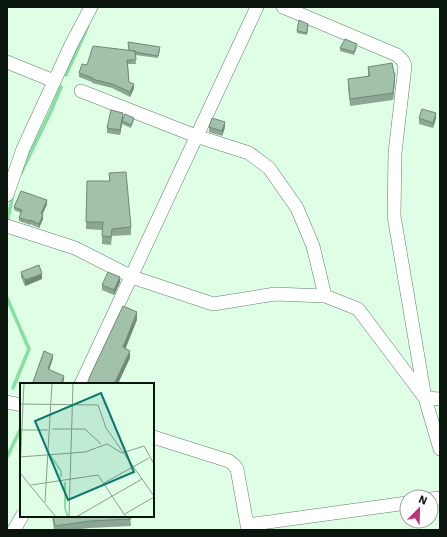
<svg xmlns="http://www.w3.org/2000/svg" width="447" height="537" font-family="'IBM Plex Sans',sans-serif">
  <rect width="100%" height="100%" fill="#defee6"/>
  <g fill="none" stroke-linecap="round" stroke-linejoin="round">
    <path stroke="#85e1a2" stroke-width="3.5" d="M66,75l22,-49
      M21,173l30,-62 10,-24
      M7,223l6,-29
      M7,298l22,51 -16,39
      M7,457l14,-29"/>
    <g stroke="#627f6a" stroke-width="14">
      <path id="minor" d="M283,7l114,48 6,6 2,5 -10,87 -1,63 31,182 15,51
        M7,62l47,19
        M81,91l115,45 53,17 20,15 28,40 16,38 12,50
        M7,195l16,-46 48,-104 20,-38
        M7,226l68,22 57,29 81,27 62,-10 50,2 33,13 67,89 15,1
        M81,384l176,-377
        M7,402l14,3
        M153,437l76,24 5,4 3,4 11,61
        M431,499l9,-1
        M247,525l160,-22
        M14,530l8,-14"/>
    </g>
    <use href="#minor" stroke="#fff" stroke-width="13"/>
  </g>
  <path fill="#8ba692" d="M308,26l-1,9 -10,-2v-2z
    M357,47l-3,8 -14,-4v-3z
    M129,50h31l-2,8 -23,-3 1,9h-8l1,18 5,6 -4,9 -18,-9 -20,-5v-1l-13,-5v-4l8,-8z
    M368,67l26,6 1,7 -2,20 -43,6 -2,-19v-8l20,-2z
    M123,118l-3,17 -13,-2v-5z
    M419,118h17l-3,10 -14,-4z
    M134,120l-3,8 -9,-4v-3z
    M209,127h16l-3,9 -13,-4z
    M109,173l22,54v8l-19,1 -1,9 -9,-1v-14l-16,-1 1,-48h22z
    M47,204l-5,11 1,4 -4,9 -9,-4v1l-11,-4v-3l2,-5 -7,-3v-3z
    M21,272l21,7 -17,7 -4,-9z
    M120,282l-6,13 -12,-5v-5z
    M53,358l-4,12 15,10 -2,4h-29v-2z
    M52,516h78l1,10 -41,2 -18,2h-18z"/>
  <path fill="#718777" d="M395,73v7l-2,20v-7z
    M134,84v4l-4,9v-5z
    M123,113v5l-3,17v-5z
    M436,113v5l-3,10v-5z
    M225,122v5l-3,9v-5z
    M47,200v4l-6,14v-4z
    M43,215v4l-4,9v-4z
    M42,274v5l-17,7v-6z
    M120,277v5l-6,13v-5z
    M137,312v8l-14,35v-8z
    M130,351v7l-12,26h-4z
    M53,355v3l-5,15v-4z
    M64,376v4l-2,4h-1z"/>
  <path fill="#a2c1aa" stroke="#718777" d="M299,20l9,4 -1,9 -10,-2z
    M345,39l12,5 -3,8 -14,-4z
    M128,42l32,5 -2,9 -23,-4v-1l-6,-1z
    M93,46l42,5 1,9h-9l2,22 5,2 -4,8 -18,-8 -20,-5 1,-1 -14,-5 3,-9 5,1z
    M392,63l2,10h1l-2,20 -43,6 -2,-20 22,-3 -2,-9z
    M422,109l14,4 -3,10 -14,-5z
    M111,110l12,3 -3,17 -13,-2z
    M125,114l9,4 -3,7 -9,-4z
    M212,118l13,4 -3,9 -13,-4z
    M126,172l5,55 -19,2 -1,8 -9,-1 1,-14h-17l1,-41h23l-1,-8z
    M21,191l26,9 -6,14 2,1 -4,9 -9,-4v1l-11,-3 3,-8 -8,-3z
    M39,265l3,9 -17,6 -4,-8z
    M108,272l12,5 -6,13 -12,-5z
    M123,306l14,6 -14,35 7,4 -16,33h-27l3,-8z
    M44,351l9,4 -5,14 16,7 -3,8h-9l-3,-2 -1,2h-11l-4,-2z
    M53,516h77l1,3 -41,2 -35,5z"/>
  <g transform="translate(20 383)">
    <rect width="134" height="134" fill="#defee6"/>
    <path fill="none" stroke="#85e1a2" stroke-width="2" d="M30,72l11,16v6M45,99v26l3,9"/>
    <path fill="none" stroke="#89a18f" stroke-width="1" d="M0,21l78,1 8,23 48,68M32,46h33l16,15M0,47h28M0,74l65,-5 22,-8 15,9 22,-7 10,18M0,87l4,-87M0,90l36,44M84,100l45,-25M11,102l67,-10 28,42M25,119l7,-119M105,131l29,-17M49,134l4,-134M56,134l66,-38"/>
    <path fill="#0f766e" fill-opacity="0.15" stroke="#0f766e" stroke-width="2" d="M81,10l33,79 -66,28 -33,-79z"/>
    <rect width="134" height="134" fill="none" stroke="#09150d" stroke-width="2"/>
  </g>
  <rect width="447" height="537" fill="none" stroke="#09150d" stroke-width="16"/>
  <g transform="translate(419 509) rotate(23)"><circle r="19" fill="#ffffff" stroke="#9da19e"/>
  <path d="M0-3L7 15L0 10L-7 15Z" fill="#bb3679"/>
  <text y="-6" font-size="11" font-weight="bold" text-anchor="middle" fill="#09150d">N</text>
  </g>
</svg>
